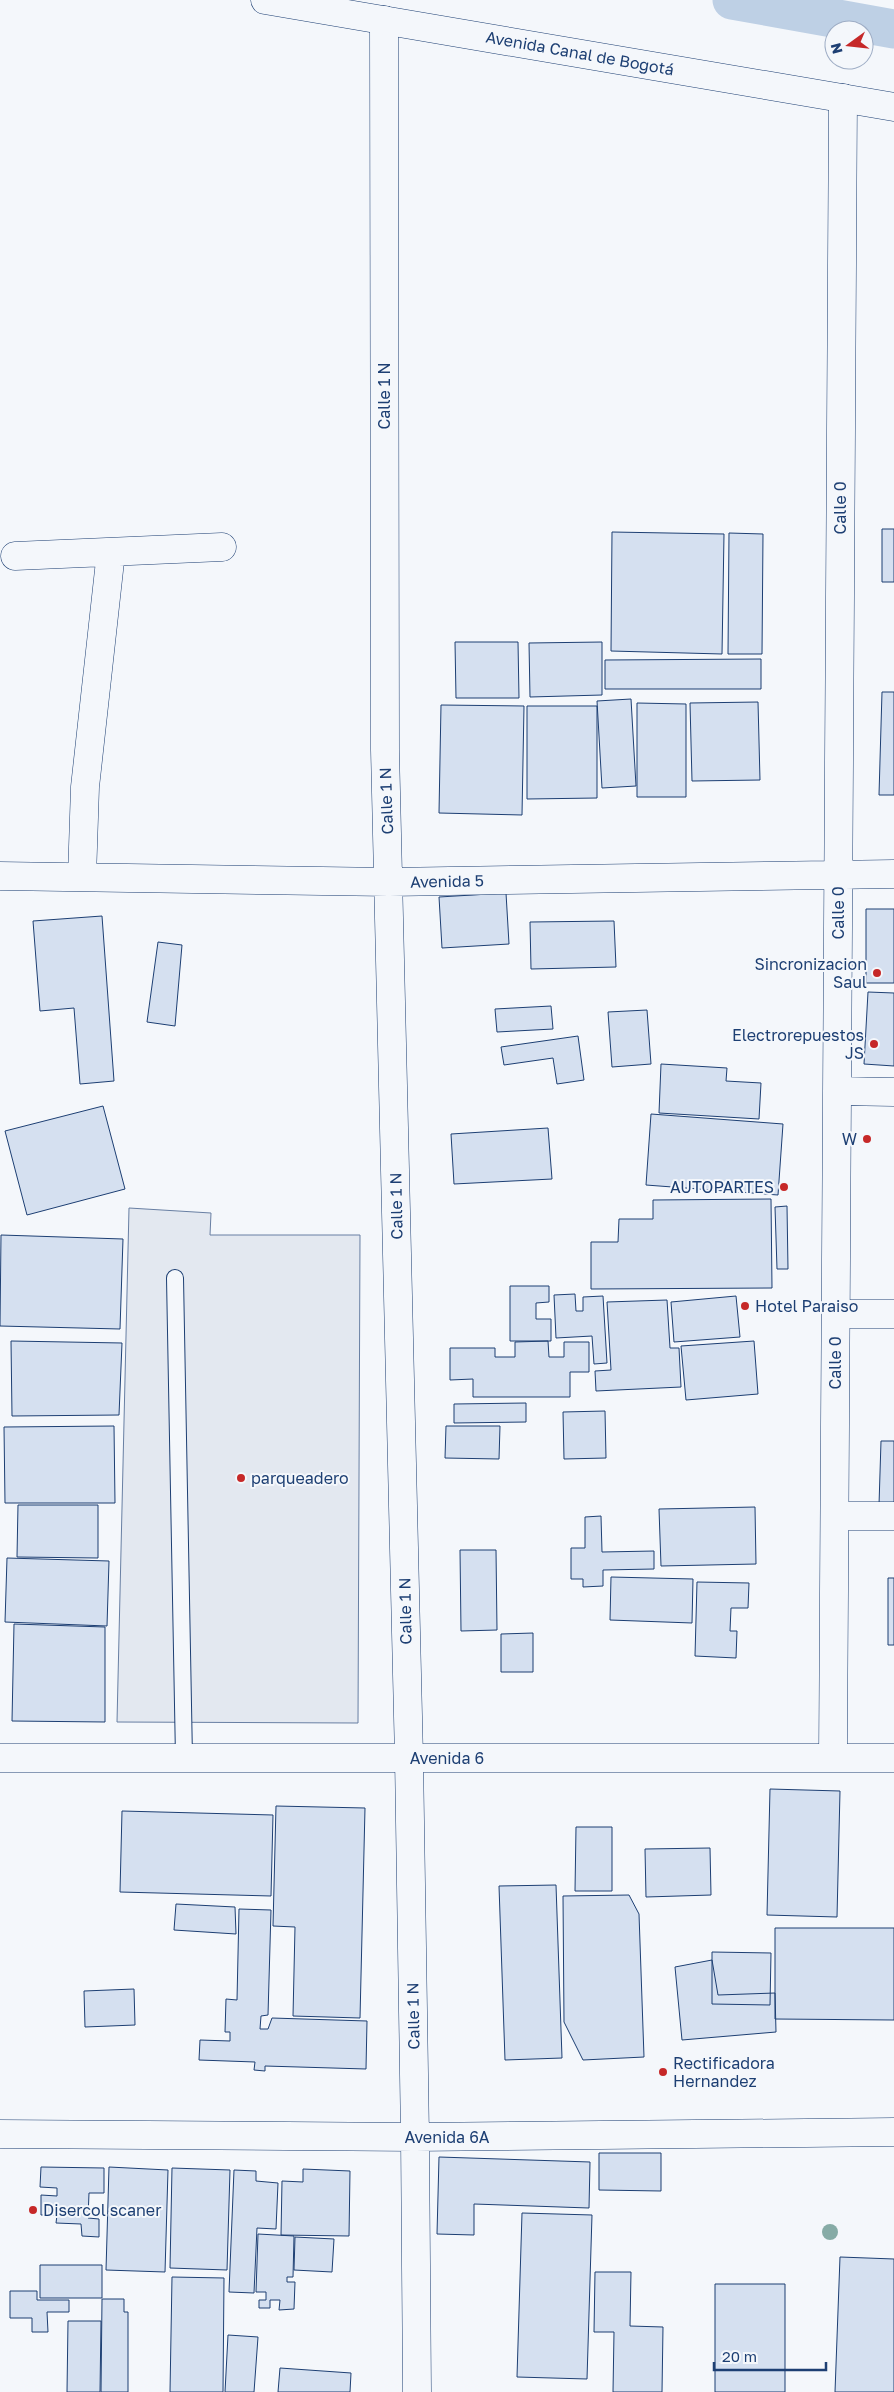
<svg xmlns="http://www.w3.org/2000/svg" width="894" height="2392" font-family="'Golos Text',sans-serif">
  <rect width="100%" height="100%" fill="#f4f7fb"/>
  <path fill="#e3e8f0" stroke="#687fa3" d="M129,1208l82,5 -1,22h150l-2,488 -241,-1z"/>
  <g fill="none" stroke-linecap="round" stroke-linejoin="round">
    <path stroke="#bed0e5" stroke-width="39" d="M732,0l162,29"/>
  </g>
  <path fill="#d5e0f0" stroke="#1d3f73" d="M882,529h12v53h-12z
    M612,532l112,2 -2,120 -111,-3z
    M729,533l34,1 -1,120h-34z
    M455,642h63l1,56h-63z
    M602,642v53l-72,2 -1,-54z
    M761,659v30h-156v-29z
    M882,692h12v103h-15z
    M631,699l5,87 -34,2 -5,-87z
    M758,702l2,78 -68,1 -2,-78z
    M637,703l49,1v93h-49z
    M441,705l83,1 -2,109 -83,-2z
    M527,706h70v92l-70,1z
    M506,893l3,51 -67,4 -3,-51z
    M866,909h28v74h-28z
    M102,916l12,165 -34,3 -6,-76 -34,3 -7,-90z
    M614,921l2,46 -85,2 -1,-47z
    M158,942l24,3 -7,81 -28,-4z
    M868,992l26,1v73l-30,-2z
    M551,1006l2,23 -56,3 -2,-23z
    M647,1010l4,54 -39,3 -4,-55z
    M578,1036l6,44 -27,4 -4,-26 -49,7 -3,-18z
    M661,1064l66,4 -1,13 35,2 -2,36 -100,-6z
    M103,1106l22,83 -98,26 -22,-84z
    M651,1114l132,10 -5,71 -132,-10z
    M548,1128l4,51 -98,5 -3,-50z
    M771,1199l1,89 -181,1v-47h27l1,-23h34v-19z
    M787,1206l1,63h-11l-2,-62z
    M1,1235l122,4 -3,90 -120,-3z
    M510,1286h39v16l-13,1v16h15v22h-41z
    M575,1294l1,17h7v-14l20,-1 4,67 -13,1 -2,-28 -36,2 -2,-43z
    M736,1296l4,41 -66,5 -3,-40z
    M667,1300l3,48h9l2,39 -85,4 -1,-20 16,-1 -4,-68z
    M11,1341l111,2 -3,72 -107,1z
    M548,1341l1,16h15v-15h25v30h-19v25h-97v-18l-23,1v-32h45v9h20v-15z
    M754,1341l4,53 -72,6 -5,-54z
    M526,1403v19l-72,1v-19z
    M605,1411l1,47 -42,1 -1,-47z
    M114,1426l1,77h-110l-1,-76z
    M446,1426h54l-1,33 -54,-1z
    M881,1441h13v65l-15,-1z
    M18,1505h80v53l-81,-1z
    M755,1507l1,57 -95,2 -2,-57z
    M601,1516l1,36 52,-1v18l-51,1v16l-20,1v-8h-12v-31h14v-31z
    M460,1550h36l1,80 -36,1z
    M7,1558l102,3 -2,65 -102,-4z
    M611,1577l82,2 -1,44 -82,-3z
    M888,1578h6v67h-6z
    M697,1582l52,1 -1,25h-17l-1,23h7l-1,27 -41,-2z
    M14,1624l91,3v95l-93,-1z
    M533,1633v39h-32v-38z
    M770,1789l70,2 -3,126 -70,-2z
    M276,1806l89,2 -5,210 -67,-2 2,-89 -22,-1z
    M122,1811l151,4 -2,81 -151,-4z
    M576,1827h36v64h-37z
    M710,1848l1,47 -65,2 -1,-48z
    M556,1885l6,173 -57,2 -6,-174z
    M629,1895l10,19 5,143 -61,3 -19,-38 -1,-126z
    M176,1904l59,3 1,27 -62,-4z
    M239,1909l32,1 -3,105 -7,1 -1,13h8l4,-11 95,3 -1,48 -101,-3v5l-11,-1 1,-8 -56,-2 1,-20 30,1v-9h-5l1,-33 11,1z
    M775,1928h119v92l-119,-1z
    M712,1952l59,1 -1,52 -58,-1z
    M712,1960l6,35 57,-2 1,39 -94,8 -7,-73z
    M134,1989l1,36 -50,2 -1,-36z
    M599,2153h62v38l-62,-1z
    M439,2157l151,5 -1,46 -115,-4v31l-37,-1z
    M41,2167l63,1v25h-15l-1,25 11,1v18l-17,-1 -1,-12 -25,-1 1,-8h-16v-20l16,1v-8l-17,-1z
    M109,2167l59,3 -3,102 -59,-2z
    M172,2168l58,2 -3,100 -57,-2z
    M303,2169l47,2 -1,65 -68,-1 1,-54 21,1z
    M234,2170l22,1v10l22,2 -2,46 -19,-1 -3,65 -25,-1z
    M522,2213l70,2 -5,164 -70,-2z
    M258,2234l36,2 -1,41h-6v5h8l-1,27 -15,1 1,-10h-10v8h-11v-8h7v-8h-10z
    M295,2237l39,2 -2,33 -38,-2z
    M840,2257l54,2v133h-59z
    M40,2265h62v33h-62z
    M595,2272h36l-1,54 33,1 -1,65h-49l1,-60h-20z
    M172,2277l52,1 -1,114h-53z
    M715,2284h70v108h-70z
    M10,2291h27v9h32v12h-22l1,20h-16v-14h-22z
    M102,2299h22v13h4v80h-27z
    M68,2321h33l-1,71h-33z
    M228,2335l30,2 -4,55h-29z
    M280,2368l71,5 -1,19h-72z"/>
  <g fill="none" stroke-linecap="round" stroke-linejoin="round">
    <g stroke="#1d3f73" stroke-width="18">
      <path id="service" d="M175,1278l9,480"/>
    </g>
    <g stroke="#1d3f73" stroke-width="29">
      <path id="minor" d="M384,20l1,730 24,1008 6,379 2,255
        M15,556l207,-9
        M0,876l389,6 505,-8
        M82,877l3,-90 26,-235
        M837,1091l57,1
        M836,1314h58
        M835,1516h59
        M0,1758h894
        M833,1758l10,-1660
        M0,2134l415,3 479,-5"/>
    </g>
    <g stroke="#1d3f73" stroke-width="29">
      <path id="secondary" d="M265,0l629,107"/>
    </g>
    <use href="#service" stroke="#f4f7fb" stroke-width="16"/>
    <use href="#minor" stroke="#f4f7fb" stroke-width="28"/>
    <use href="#secondary" stroke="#f4f7fb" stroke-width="28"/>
  </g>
  <circle fill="#86aba6" cx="830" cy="2232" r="8"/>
  <g fill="#c62828" stroke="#f4f7fb" stroke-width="2">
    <circle cx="877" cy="973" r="5"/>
    <circle cx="874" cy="1044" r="5"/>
    <circle cx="867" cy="1139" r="5"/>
    <circle cx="784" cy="1187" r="5"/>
    <circle cx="745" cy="1306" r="5"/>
    <circle cx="241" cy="1478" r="5"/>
    <circle cx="663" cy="2072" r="5"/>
    <circle cx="33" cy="2210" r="5"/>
  </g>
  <g text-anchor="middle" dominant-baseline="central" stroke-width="4" stroke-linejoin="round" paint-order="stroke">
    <g font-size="16" fill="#1d3f73" stroke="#f4f7fb">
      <text transform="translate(580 53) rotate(10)">Avenida Canal de Bogotá</text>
      <text transform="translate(384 396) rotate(-90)">Calle 1 N</text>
      <text transform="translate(840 508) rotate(-90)">Calle 0</text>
      <text transform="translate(386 801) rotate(-92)">Calle 1 N</text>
      <text transform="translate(447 881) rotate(-1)">Avenida 5</text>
      <text transform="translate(838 913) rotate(-90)">Calle 0</text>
      <text transform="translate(396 1206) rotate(-91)">Calle 1 N</text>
      <text transform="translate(835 1363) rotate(-90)">Calle 0</text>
      <text transform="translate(405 1611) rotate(-91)">Calle 1 N</text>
      <text x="447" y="1758">Avenida 6</text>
      <text transform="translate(413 2016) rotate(-91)">Calle 1 N</text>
      <text x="447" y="2137">Avenida 6A</text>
    </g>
    <g font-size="16" fill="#1d3f73" stroke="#f4f7fb" text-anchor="end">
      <text x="867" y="964">Sincronizacion<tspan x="867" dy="18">Saul</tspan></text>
      <text x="864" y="1035">Electrorepuestos<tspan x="864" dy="18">JS</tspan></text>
      <text x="857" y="1139">W</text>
      <text x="774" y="1187">AUTOPARTES</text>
      <text x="755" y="1306" text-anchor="start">Hotel Paraiso</text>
      <text x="251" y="1478" text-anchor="start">parqueadero</text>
      <text x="673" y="2063" text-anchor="start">Rectificadora<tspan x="673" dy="18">Hernandez</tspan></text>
      <text x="43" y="2210" text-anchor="start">Disercol scaner</text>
    </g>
  </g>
  <g transform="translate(849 45) rotate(255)"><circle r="24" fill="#f4f7fb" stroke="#9eadc5"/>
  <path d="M0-4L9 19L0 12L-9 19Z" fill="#c62828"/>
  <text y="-8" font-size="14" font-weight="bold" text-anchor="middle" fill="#1d3f73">N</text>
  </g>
  <path d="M714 2362v8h112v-8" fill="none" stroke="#1d3f73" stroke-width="2.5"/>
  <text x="722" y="2362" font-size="15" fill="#1d3f73" stroke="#f4f7fb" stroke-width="4" paint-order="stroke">20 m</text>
</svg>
